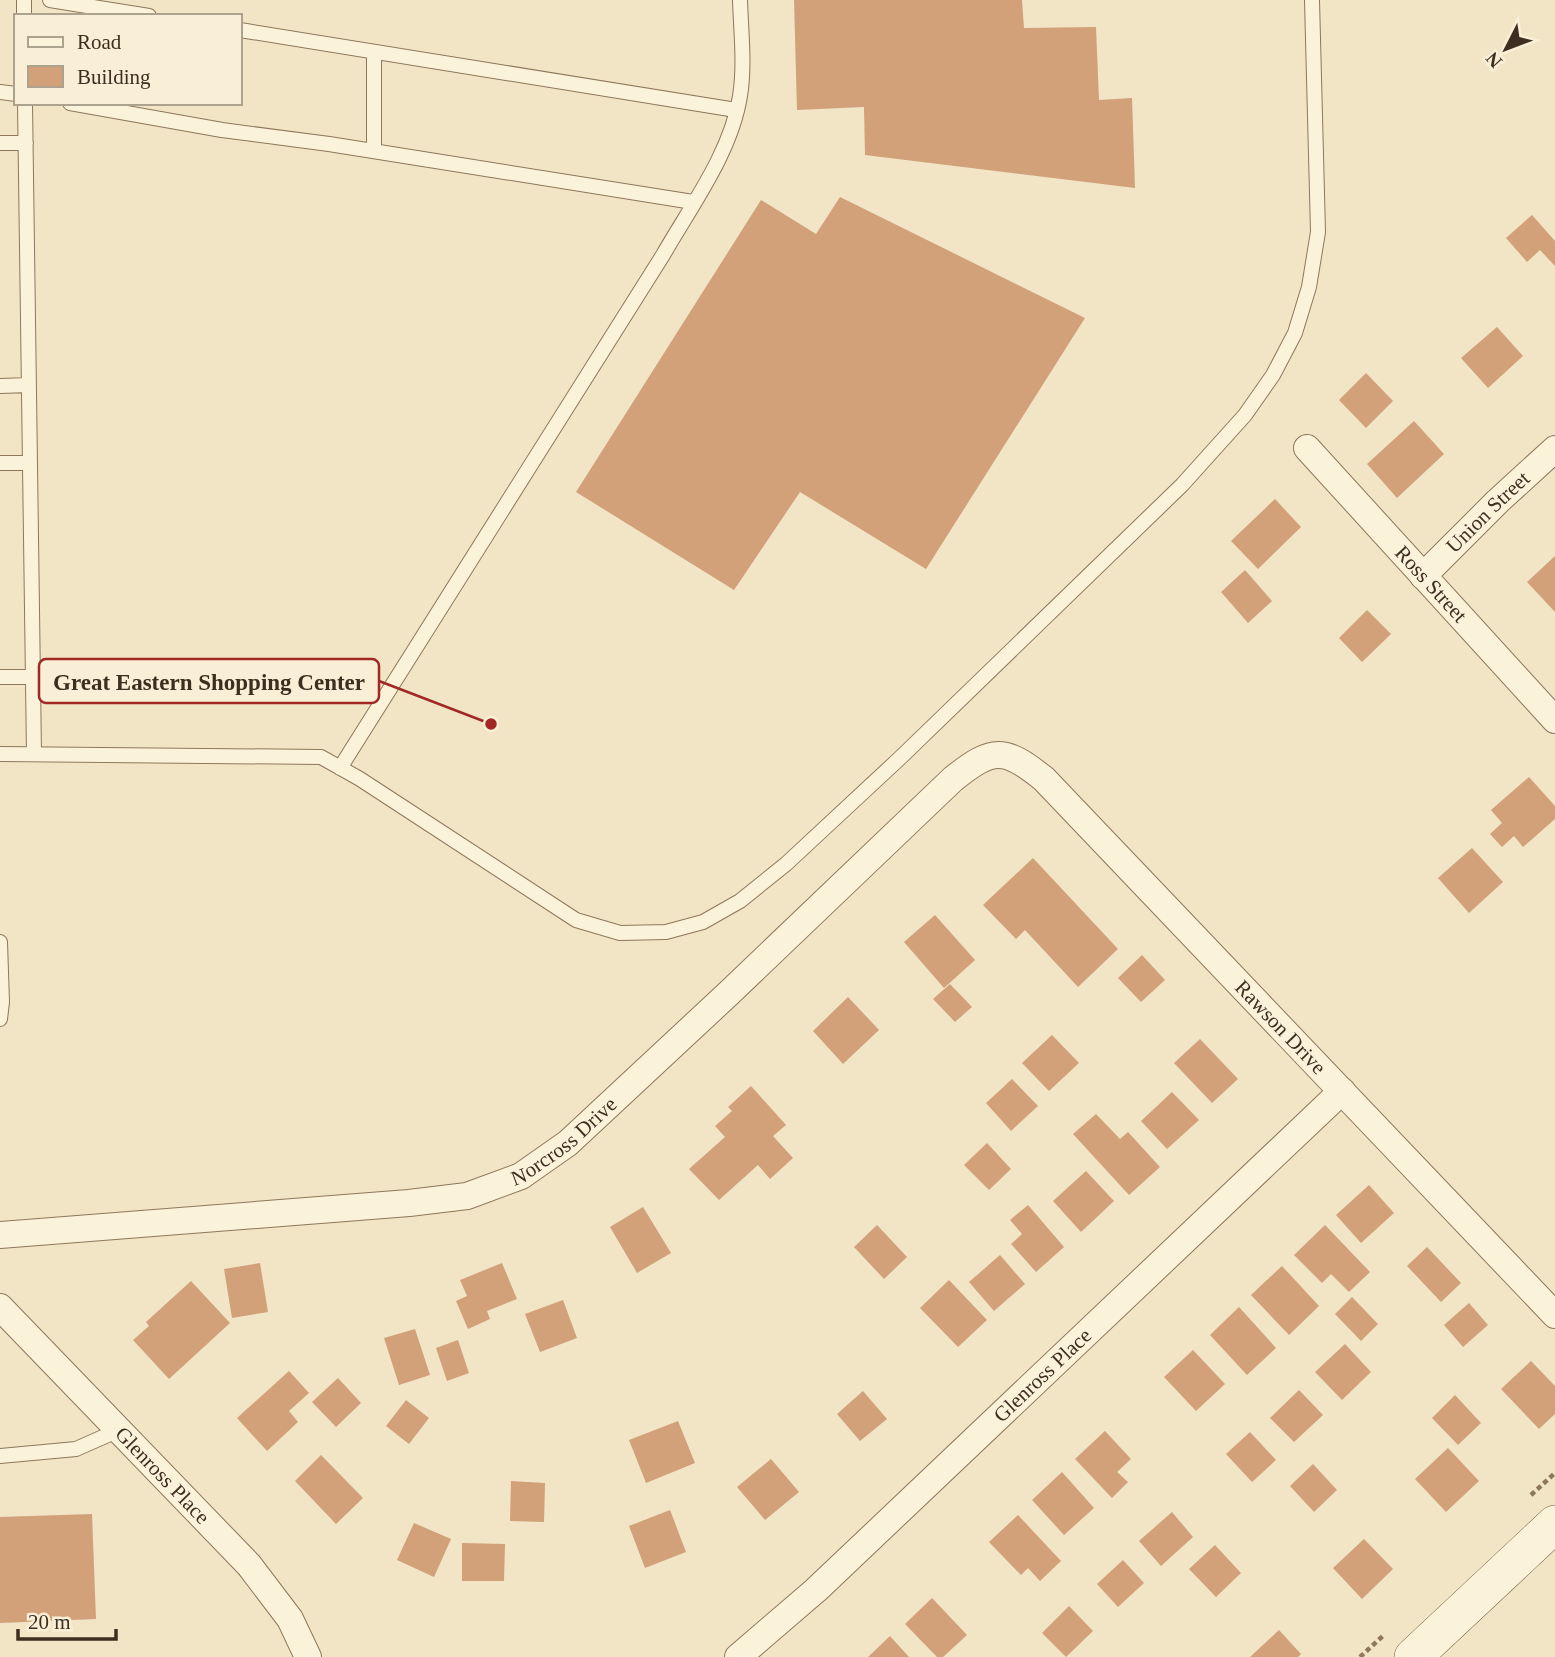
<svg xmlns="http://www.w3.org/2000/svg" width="1555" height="1657" font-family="'Times New Roman',serif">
  <rect width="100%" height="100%" fill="#f1e5c6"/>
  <path fill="#d2a079" d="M794,0h228l2,28 72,-1 3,73 33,-2 3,90 -270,-33 -1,-48 -67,3z
    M840,197l245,121 -159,251 -126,-77 -66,98 -158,-98 185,-292 55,34z
    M1532,215l23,26v25l-15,-16 -13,12 -21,-24z
    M1497,327l26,29 -35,32 -27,-30z
    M1366,373l27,28 -27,27 -27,-28z
    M1414,421l30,33 -47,44 -30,-34z
    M1275,499l26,28 -43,42 -27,-28z
    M1555,556v56l-28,-30z
    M1245,570l27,31 -24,22 -27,-31z
    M1367,610l24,24 -29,28 -23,-24z
    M1529,777l26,29v13l-32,28 -9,-11 -12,11 -12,-13 12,-11 -11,-13z
    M1472,848l31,34 -34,31 -31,-35z
    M1033,858l85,91 -40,38 -53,-57 -9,9 -33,-34z
    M935,915l40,45 -31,28 -40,-46z
    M1142,955l23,25 -24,22 -23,-24z
    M950,984l22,23 -17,15 -22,-23z
    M848,997l31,33 -36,34 -30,-33z
    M1052,1035l27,28 -30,28 -27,-28z
    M1200,1039l38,40 -26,24 -38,-40z
    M1012,1079l26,27 -27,25 -25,-28z
    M751,1086l35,39 -13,11 20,22 -23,21 -12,-14 -39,35 -30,-31 36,-32 -10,-11 17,-15 -4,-4z
    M1172,1092l27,28 -32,29 -26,-28z
    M1096,1114l24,25 8,-7 32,35 -31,28 -56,-61z
    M987,1143l24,26 -22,21 -25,-25z
    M1086,1171l28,30 -33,31 -28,-31z
    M1369,1185l25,28 -33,30 -25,-28z
    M1028,1205l36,42 -28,25 -25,-28 11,-10 -12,-14z
    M643,1207l28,46 -34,20 -27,-46z
    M877,1225l30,32 -23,22 -30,-32z
    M1325,1225l45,47 -21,20 -18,-18 -9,9 -28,-28z
    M1427,1247l34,36 -20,19 -34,-36z
    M1000,1255l25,29 -31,27 -25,-29z
    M260,1263l8,49 -36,6 -8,-49z
    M502,1263l15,36 -30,12 3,8 -22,10 -12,-28 11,-5 -7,-16z
    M1282,1266l37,40 -30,29 -38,-40z
    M949,1280l38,40 -29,27 -38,-39z
    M191,1281l39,42 -61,56 -36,-39 16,-14 -3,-4z
    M1352,1297l26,27 -17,17 -26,-27z
    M563,1300l14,38 -37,14 -15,-38z
    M1469,1303l19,22 -25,22 -19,-22z
    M1239,1307l37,41 -29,27 -37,-40z
    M415,1329l15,46 -31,10 -15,-47z
    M458,1340l11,33 -22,8 -11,-33z
    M1345,1344l26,28 -29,28 -27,-28z
    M1193,1350l32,34 -29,27 -32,-34z
    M1531,1361l24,25v28l-16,15 -38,-40z
    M289,1371l20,22 -20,18 9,11 -31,29 -30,-33z
    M338,1378l23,25 -25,24 -24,-25z
    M1299,1390l24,25 -29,27 -24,-24z
    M863,1391l24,28 -27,22 -23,-27z
    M1455,1395l26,28 -23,22 -26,-27z
    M406,1400l23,18 -20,26 -23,-18z
    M678,1421l17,42 -49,20 -17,-43z
    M1105,1431l26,28 -14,13 11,10 -16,16 -37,-39z
    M1250,1432l26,28 -24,22 -26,-28z
    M1448,1448l31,33 -33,31 -31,-33z
    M321,1455l42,43 -27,26 -41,-43z
    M771,1459l28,33 -34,28 -28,-33z
    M1313,1464l24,26 -23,22 -24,-26z
    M1062,1472l32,36 -30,27 -32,-35z
    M511,1481l34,2 -1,39 -34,-1z
    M670,1510l16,42 -41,16 -16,-42z
    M1172,1512l21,25 -32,29 -22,-25z
    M92,1514l4,105 -96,4v-106z
    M1018,1515l43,46 -21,20 -12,-13 -7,7 -32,-33z
    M414,1523l37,16 -17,38 -37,-17z
    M1364,1539l29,30 -31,30 -29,-31z
    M462,1543l43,1 -1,37h-42z
    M1215,1545l26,28 -25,24 -27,-28z
    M1123,1560l21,23 -26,24 -21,-23z
    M932,1598l35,37 -24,22h-6l-32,-33z
    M1069,1606l24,25 -27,26 -24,-24z
    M1279,1630l22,24 -3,3h-48z
    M890,1636l19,21h-41z"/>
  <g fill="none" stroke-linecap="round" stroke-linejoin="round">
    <g stroke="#8e775a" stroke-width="16">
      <path id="lane" d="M24,0v16
        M50,0l99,16
        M240,30l496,80
        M0,92l16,2
        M25,103l9,651
        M70,103l152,27 107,14 364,58
        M0,143h26
        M374,151v-99
        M0,386l29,-1
        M0,463h30
        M0,677h33
        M0,754l321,3 39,22 216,141 44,13 46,-1 37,-10 37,-21 46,-37 114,-106 282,-273 63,-70 28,-40 22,-42 14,-46 9,-55 -6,-232
        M340,768l323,-513c28,-49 68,-102 77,-159 5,-31 1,-64 0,-96
        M0,942l2,60 -2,17
        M0,1456l76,-7 43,-19"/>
    </g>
    <g stroke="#8e775a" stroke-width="28">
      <g id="street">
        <path id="s1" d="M1307,448l248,272"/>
        <path id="s2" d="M1423,576l75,-75 57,-52"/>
        <path id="s3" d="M0,1235l409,-32 58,-7 54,-20 47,-33 161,-150 224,-214c40,-32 51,-32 91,0l511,536"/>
        <path id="s4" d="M0,1307l249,258 41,54 18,38"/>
        <path id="s5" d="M738,1657l78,-67 526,-499"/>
      </g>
    </g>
    <g stroke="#70583d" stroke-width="38">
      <path id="secondary" d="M1413,1657l142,-133"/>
    </g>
    <path stroke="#8e775a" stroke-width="4.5" stroke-dasharray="5 3.5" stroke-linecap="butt" d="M1531,1495l24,-22
      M1360,1657l25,-23"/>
    <use href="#lane" stroke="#fbf2da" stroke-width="14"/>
    <use href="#street" stroke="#fbf2da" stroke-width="26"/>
    <use href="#secondary" stroke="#fbf2da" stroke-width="37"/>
  </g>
  <g text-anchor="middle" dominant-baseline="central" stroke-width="7" stroke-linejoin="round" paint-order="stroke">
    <g font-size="21" fill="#3d2e1f" stroke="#f8efd6">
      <text stroke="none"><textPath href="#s2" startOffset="91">Union Street</textPath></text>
      <text stroke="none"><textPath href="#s1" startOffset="184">Ross Street</textPath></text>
      <text stroke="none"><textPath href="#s3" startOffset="1561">Rawson Drive</textPath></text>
      <text stroke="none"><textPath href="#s3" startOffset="581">Norcross Drive</textPath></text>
      <text stroke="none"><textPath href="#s5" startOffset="415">Glenross Place</textPath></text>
      <text stroke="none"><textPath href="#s4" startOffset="234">Glenross Place</textPath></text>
    </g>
  </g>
  <path fill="none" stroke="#a22825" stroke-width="2.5" d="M491 724L379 681"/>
  <circle fill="#a22825" stroke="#f8efd6" stroke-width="2.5" cx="491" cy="724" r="7"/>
  <rect fill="#f8efd6" stroke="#a22825" stroke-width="2.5" x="39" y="659" width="340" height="44" rx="7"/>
  <g font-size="23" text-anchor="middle" font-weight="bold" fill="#3d2e1f">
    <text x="209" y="690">Great Eastern Shopping Center</text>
  </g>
  <rect x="14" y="14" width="228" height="91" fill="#f8efd6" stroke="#ada28d" stroke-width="2"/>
  <rect x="28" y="37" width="35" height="10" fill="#fbf2da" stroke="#ada28d" stroke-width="2"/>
  <text x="77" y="49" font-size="21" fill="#3d2e1f">Road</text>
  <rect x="28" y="66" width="35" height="21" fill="#d2a079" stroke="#ada28d" stroke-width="2"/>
  <text x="77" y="84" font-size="21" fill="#3d2e1f">Building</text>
  <g transform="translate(1506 49) rotate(228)" stroke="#f8efd6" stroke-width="5" paint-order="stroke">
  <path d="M0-5L12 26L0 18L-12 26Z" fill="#3d2e1f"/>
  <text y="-10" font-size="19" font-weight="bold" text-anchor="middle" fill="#3d2e1f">N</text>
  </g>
  <path d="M18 1629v10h98v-10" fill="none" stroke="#3d2e1f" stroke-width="3.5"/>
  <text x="28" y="1629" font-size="21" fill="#3d2e1f" stroke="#f8efd6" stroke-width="5" paint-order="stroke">20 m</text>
</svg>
